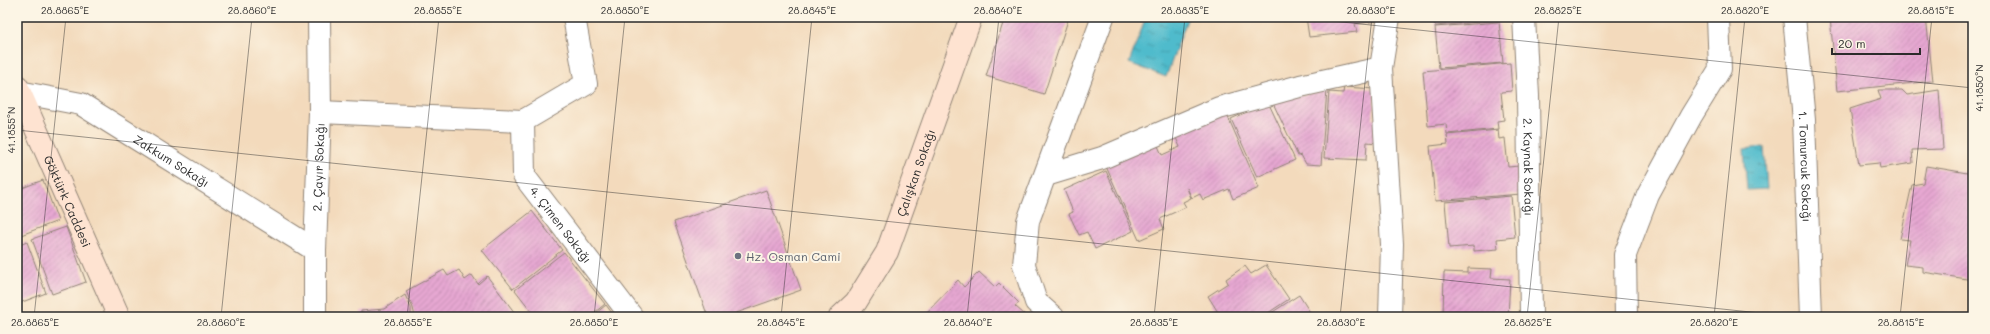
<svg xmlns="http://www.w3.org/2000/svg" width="1990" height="334" font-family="Mali,sans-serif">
  <defs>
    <pattern id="water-ripples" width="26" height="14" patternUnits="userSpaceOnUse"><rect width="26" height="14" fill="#50bbcc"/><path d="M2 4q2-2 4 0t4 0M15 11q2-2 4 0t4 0" fill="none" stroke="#4398a6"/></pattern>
    <pattern id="building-hatch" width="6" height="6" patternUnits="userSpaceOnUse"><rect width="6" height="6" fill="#e6a7d2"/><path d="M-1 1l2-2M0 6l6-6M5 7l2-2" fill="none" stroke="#bb88ab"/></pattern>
  </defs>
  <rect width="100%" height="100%" fill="#fcf5e5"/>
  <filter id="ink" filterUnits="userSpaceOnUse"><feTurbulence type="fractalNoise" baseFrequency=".025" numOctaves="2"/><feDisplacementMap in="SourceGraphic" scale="8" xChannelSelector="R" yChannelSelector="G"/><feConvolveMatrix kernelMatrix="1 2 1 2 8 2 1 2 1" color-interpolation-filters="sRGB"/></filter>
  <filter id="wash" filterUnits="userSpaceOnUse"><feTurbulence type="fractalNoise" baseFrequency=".012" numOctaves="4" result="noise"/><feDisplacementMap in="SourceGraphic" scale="16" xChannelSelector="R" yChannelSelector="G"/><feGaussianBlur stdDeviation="0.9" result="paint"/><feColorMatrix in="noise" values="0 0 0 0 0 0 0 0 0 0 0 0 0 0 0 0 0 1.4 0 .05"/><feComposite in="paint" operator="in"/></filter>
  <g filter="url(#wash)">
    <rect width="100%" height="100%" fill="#f3dabc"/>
    <path fill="url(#water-ripples)" stroke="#3e737c" d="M1146,17h42l-22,60 -37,-14z
      M1764,147l3,42 -20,1 -3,-41z"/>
    <g id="blocks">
      <path fill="url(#building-hatch)" d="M1005,17h64l-25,77 -58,-18z
        M1306,17h72l1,4 -24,3 2,8 -48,5z
        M1434,17h67v3l-66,6z
        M1830,17h96l7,64 -96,10z
        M1499,22l4,41 -64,5 -4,-41z
        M1510,63l2,28 -11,1 3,28 -7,1 1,8 -51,5 -1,-10 -18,2 -5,-55z
        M1344,87l31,2 -2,30 5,1 -1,23 -10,-1 -1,18 -42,-2 5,-66 14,1z
        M1327,90l-6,75 -15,-1 -5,-9 -3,1 -26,-55z
        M1878,90h24l5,5 32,-5 4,59 -31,1 1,13 -33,5 -1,-5 -20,2 -9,-56 31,-10z
        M1268,102l27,58 -38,17 -26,-58z
        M1224,108l35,80 -26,11 -4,-10 -26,11 -3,-6 -8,4 -5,-10 4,10 -8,4 3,5 -26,12 4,10 -25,11 -35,-78 51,-23 7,16 18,-8 -7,-16z
        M1498,130l1,9 6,-1 3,29 11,-1 2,28 -86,7 -5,-55 18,-2 -1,-9z
        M1926,166l47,8v106l-50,-8v-5l-18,-2 5,-25 -10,-1 12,-54 11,-2z
        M1106,171l27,60 -38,18 -8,-17 -8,3 -10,-21 4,-2 -9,-22z
        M43,180l15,41 -37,14 -4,-12v-33z
        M766,190l35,100 -76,27h-17l-34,-95z
        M1511,196l4,41 -18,2 1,10 -24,2v-5l-25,2 -4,-46z
        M532,211l30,39 -49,39 -31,-39z
        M66,227l20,55 -34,12 -20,-55z
        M27,242l19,51 -29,11v-58z
        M564,252l41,52 -16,13h-53l-21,-27z
        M1266,265l23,34 -27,18h-41l-13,-21 20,-13 -2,-4 19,-13 6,8z
        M1468,268l24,1 -1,9 19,1 -2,38h-65l1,-45 24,1z
        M444,270l4,6 11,-6 6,10 7,-5 6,9 9,-8 31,41h-103l-2,-9 -7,-17z
        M979,272l16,15 4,-4 20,20 -4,3 10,9 -2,2h-97l-2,-2 34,-35 6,7z
        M405,295l6,13v9h-50v-6l23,-2z
        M1299,295l14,22h-48z
        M606,305l9,12h-24z"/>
    </g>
  </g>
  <g filter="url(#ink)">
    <use href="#blocks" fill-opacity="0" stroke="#8f8274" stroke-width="1"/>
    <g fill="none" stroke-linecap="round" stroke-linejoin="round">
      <g stroke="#8f8274" stroke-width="24">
        <g id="minor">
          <path d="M1389,17l-8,51 11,176 -2,73"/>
          <path id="s1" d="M1524,17l4,79 3,221"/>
          <path id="s2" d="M1794,17l10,103 7,197"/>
          <path id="s3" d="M19,92l62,12 234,146"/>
          <path d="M320,112l203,9 63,-37 -12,-67"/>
          <path id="s4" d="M523,121l1,55 108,141"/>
          <path d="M1046,175l56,-17 117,-50 81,-22 81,-18"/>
          <path id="s5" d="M315,317v-67l5,-138 -1,-95"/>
          <path d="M1053,317l-17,-15 -12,-37 4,-44 75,-204"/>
          <path d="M1626,317l-1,-62 23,-60 43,-79 29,-47 -2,-52"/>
        </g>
      </g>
      <g stroke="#8f8274" stroke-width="24">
        <g id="secondary">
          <path id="s6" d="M17,86l102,231"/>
          <path id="s7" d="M840,317l16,-15 31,-50 84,-235"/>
        </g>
      </g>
      <use href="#minor" stroke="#fff" stroke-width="22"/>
      <use href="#secondary" stroke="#fee3d1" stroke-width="22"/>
    </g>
  </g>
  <path fill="none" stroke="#2b2b2b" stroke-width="1" stroke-opacity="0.45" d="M1294,17l679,71M17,130l1781,187M34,317l32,-300M221,317l31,-300M407,317l32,-300M594,317l31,-300M781,317l31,-300M967,317l32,-300M1154,317l31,-300M1340,317l32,-300M1527,317l32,-300M1714,317l31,-300M1900,317l32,-300"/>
  <circle fill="#6b7280" stroke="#fcf5e5" stroke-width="1.5" cx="738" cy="256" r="4"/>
  <g text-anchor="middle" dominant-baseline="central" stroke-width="4" stroke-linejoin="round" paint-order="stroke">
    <g font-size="12" fill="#2b2b2b" stroke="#fcf5e5">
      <text stroke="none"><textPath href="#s3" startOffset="170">Zakkum Sokağı</textPath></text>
      <text stroke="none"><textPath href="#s5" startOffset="150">2. Çayır Sokağı</textPath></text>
      <text stroke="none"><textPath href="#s1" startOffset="150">2. Kaynak Sokağı</textPath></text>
      <text stroke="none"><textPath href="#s2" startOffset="150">1. Tomurcuk Sokağı</textPath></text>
      <text stroke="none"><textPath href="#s7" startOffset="165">Çalışkan Sokağı</textPath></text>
      <text stroke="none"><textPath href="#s6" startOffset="126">Göktürk Caddesi</textPath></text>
      <text stroke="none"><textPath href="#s4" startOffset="116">4. Çimen Sokağı</textPath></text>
    </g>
    <g font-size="12" fill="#5b616d" stroke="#fcf5e5" text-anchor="start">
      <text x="746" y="256">Hz. Osman Cami</text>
    </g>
  </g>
  <rect width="1990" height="334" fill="none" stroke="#fcf5e5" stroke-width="44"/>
  <path d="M1832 48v6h88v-6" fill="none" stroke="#2b2b2b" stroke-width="2"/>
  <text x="1838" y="48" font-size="12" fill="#2b2b2b" stroke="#fcf5e5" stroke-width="3" paint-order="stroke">20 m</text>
  <rect x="22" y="22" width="1946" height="290" fill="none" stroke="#2b2b2b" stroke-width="1.5"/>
  <g font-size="10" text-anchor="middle" fill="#2b2b2b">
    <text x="65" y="14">28.8865°E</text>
    <text x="252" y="14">28.8860°E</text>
    <text x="438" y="14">28.8855°E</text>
    <text x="625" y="14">28.8850°E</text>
    <text x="812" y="14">28.8845°E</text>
    <text x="998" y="14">28.8840°E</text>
    <text x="1185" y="14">28.8835°E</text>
    <text x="1371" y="14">28.8830°E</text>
    <text x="1558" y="14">28.8825°E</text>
    <text x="1745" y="14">28.8820°E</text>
    <text x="1931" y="14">28.8815°E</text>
    <text transform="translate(1979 88) rotate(-90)" y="4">41.1850°N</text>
    <text transform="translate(11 130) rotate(-90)" y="4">41.1855°N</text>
    <text x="35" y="326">28.8865°E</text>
    <text x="221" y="326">28.8860°E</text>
    <text x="408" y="326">28.8855°E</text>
    <text x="594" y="326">28.8850°E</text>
    <text x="781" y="326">28.8845°E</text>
    <text x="968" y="326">28.8840°E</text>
    <text x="1154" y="326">28.8835°E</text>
    <text x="1341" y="326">28.8830°E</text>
    <text x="1528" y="326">28.8825°E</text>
    <text x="1714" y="326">28.8820°E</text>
    <text x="1901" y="326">28.8815°E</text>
  </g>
</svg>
